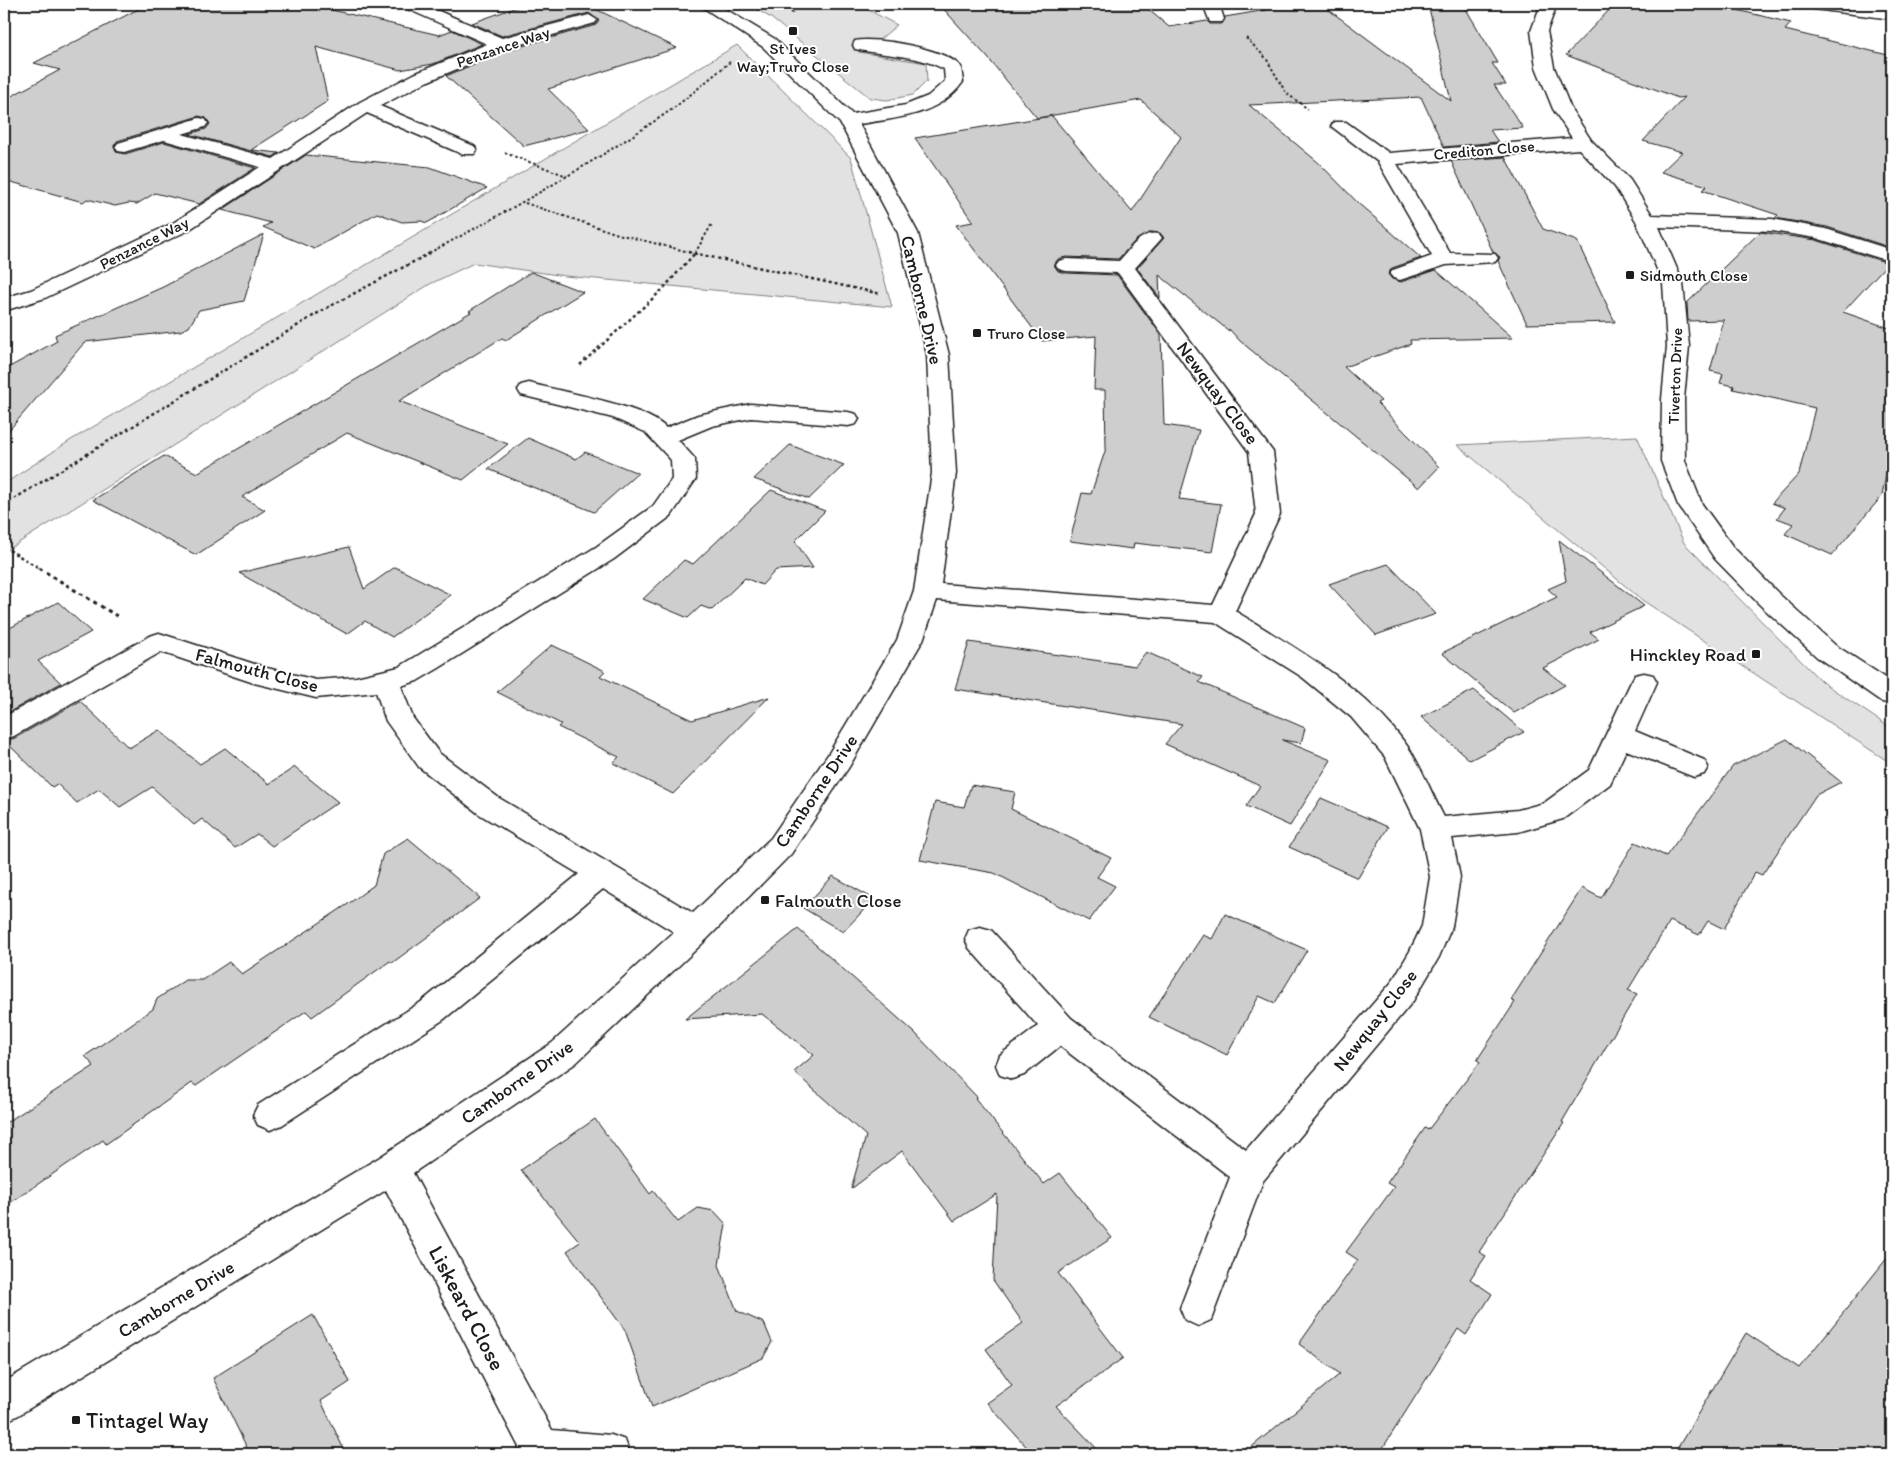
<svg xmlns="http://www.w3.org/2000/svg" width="1896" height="1458" font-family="Itim,sans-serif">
  <rect width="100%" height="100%" fill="#fff"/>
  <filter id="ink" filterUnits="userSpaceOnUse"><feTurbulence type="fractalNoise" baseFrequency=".02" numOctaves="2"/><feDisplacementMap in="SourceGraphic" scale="10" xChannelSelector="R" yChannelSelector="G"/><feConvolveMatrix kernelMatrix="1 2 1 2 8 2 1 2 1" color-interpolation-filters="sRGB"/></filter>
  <g filter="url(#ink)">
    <path fill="#e2e2e2" stroke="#7f7f7f" d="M748,4h109l40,21 -18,15h-21l1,12 67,11 1,18 -14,14 -26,5 -17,-2 -99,-80z
      M737,45l114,113 41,149 -327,-31 -91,-13 -44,21 -426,268v-68l67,-44z
      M1637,436l47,107 138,139 70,47v35l-250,-164 -185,-155z"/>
    <path fill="#cecece" stroke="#1c1c1c" d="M148,4h158l133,31 13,-5 30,14 -49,20 -33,6 -84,-23 12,54 -77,49 28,3 -6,4 -84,-23 17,-5 4,-5 -4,-6 -7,-2 -82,25 -3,5 2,6 9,2 39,-12 91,26 -56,36 -44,-11 -18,11 -8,-1 -14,3 -28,-7 -4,3 -79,-22v-80l56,-30 -26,-7z
      M525,4h60l92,44 -129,41 41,40 -65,17 -78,-70 62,-26 88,-25 3,-4 -10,-8 -87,23 -30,-13z
      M939,4h203l27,23 38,-6 3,3h12l3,-7 77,-13h19l130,97 -23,-97h35l35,59h-6l14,22h-12l29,43 -33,2 8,12 -54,5 -23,-50 -172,8 70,58 40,41 62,54 -29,10 -4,6 4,5 9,3 35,-12 77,68 -103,2 1,4 -67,23 37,34 -4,2 62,64 -20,21 -179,-147 -11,-12v2l-70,-56 1,23 -23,-30 27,-30 -4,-5 -8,-1 -16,8 -18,19 -52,-2 -8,2 -4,6 4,6 8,2 51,2 44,60 3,90 35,5 -20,69 42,5 -9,48 -78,-9 -1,6 -63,-8 12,-48 9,1 15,-46 -1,-58h-11l2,-54 -54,5 -86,-116 17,-3 -58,-84 137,-22 80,96 49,-75 -40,-37 -104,18 -49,-60z
      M1615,4h97l79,19 -6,7 107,26v192l-65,-21 -52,-9 3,-3 -76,-25 5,-4 -46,-14 21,-20 -39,-11 42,-44 -7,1 -112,-43z
      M306,155l124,12 57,21 -60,35 -6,-2 -19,1 -25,-9 -63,36 -51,-22 8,-4 -49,-13z
      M1505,157l38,72 34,12 38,81 -88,2 -29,-63 2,-4 -7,-5 -42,-91z
      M1760,232l56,8 72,23 -45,49 49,17v147l-6,-1 -4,21 -50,59 -47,-21 8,-10 -16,-6 8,-10 -13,-5 27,-29 16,-66 -82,-19 1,-3 -14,-3 3,-9 -13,-3 14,-51 -36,1 -1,-18z
      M264,234l-20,67 -45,9 -10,17 -9,4 -95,11 -81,94v-66l53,-29 -2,-6 108,-48z
      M531,272l52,20 -77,48 -4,-2 -103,63 109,43 -45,36 -116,-47 -105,64 23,13 -69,45 -103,-55 71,-44 33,17 274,-161 -2,-1z
      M528,438l48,21 9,-7 53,21 -44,39 -106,-43z
      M790,445l54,20 -35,34 -55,-20z
      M771,490l54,21 -30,30 18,27 -37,2 -14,15 -17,-7 -33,32 -11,-4 -13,12 -45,-19 41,-39 9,4z
      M1559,540l85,66 -54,26 9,7 -56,29 22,17 -51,28 -72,-60 115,-56 -9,-8 18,-8z
      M349,547l15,42 31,-22 56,28 -59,42 -27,-16 -18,13 -108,-61z
      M1388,564l48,50 -60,21 -47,-51z
      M58,602l33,30 -53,29 23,22 -57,32v-87l2,2z
      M969,642l166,24 11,-14 57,25 -4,5 106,46 -4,15 -19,-3 49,20 -41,66 -44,-20 14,-20 -95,-42 17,-20 -227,-35z
      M552,645l53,26 -5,5 92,44 77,-23 -96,97 -60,-31 6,-6 -61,-30 3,-3 -64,-32z
      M1474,690l50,42 -54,28 -49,-43z
      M80,701l49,47 30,-18 41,34 25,-16 44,36 26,-17 43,35 -66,44 -15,-12 -22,14 -33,-29 -8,6 -42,-38 -32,20 -21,-18 -22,14 -20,-19 -5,3 -47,-46 10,-3z
      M1787,739l54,43 -25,13 -54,80 -7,-3 -31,57 -16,-8 -9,14 -29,-14 -42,69 9,4 -75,128 2,1 -85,129 7,4 -16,23 22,15 -26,41 -8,-6 -79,125h-136l97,-80 -41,-30 59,-84 -12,-8 48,-65 -7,-4 38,-55 3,2 52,-68 -3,-2 38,-58 -4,-2 71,-112 19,10 34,-56 31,14 67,-90z
      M971,785l44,7 -4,17 100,49 -14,19 18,9 -26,35 -95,-48 -74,-13 15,-58 29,5z
      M1321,798l67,29 -30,51 -69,-31z
      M408,838l72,60 -88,65 -2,-2 -78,56 -6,-6 -110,75 -4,-3 -86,61 -3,-4 -99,67v-83l90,-58 -9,-10 68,-47 4,-10 28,-19h17l27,-18 13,12 106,-70 26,-19 9,-31z
      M833,876l41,23 -31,33 -40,-24z
      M1225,914l82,36 -32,53 -16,-7 -32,59 -78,-38 54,-82 9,4z
      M798,929l116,103 63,65 -2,1 69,86 16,-11 52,65 -54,35 65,85 -67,48 46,48h-69l-46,-51 25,-18 -26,-36 37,-26 -30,-43 4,-86 -43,27 -52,-70 -51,38 15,-53 -72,-64 20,-17 -52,-41 -77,5z
      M595,1119l55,75 3,-3 25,31 20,-14 16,3 12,13 -7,41 18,46 27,12 8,19 -9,16 -111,49 -27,-77 -58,-79 13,-9 -59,-72z
      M1892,1252v202h-218l72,-121 53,35z
      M313,1315l37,67 -29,19 25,53h-96l-37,-76z"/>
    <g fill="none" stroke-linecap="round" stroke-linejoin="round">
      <g stroke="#1c1c1c" stroke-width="3">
        <path id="minor" d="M401,4h21l80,34 87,-23 8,5 -2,3 -88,25 -81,34 -46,24 94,40 3,4 -3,4h-12l-95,-41 -180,118 -142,67 -41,13v-13l27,-8 142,-67 87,-56 -96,-27 -40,12 -6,-1 -3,-4 3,-4 81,-25 6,1 3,4 -3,4 -23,7 91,25 87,-57 54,-28 73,-30 -84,-37z
          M698,4h19l58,35 77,75 54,-9 22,-9 17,-15 -1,-12c-29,-15 -58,-13 -89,-20l-2,-4 2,-4c20,-5 93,8 106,26l2,15c-24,34 -67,36 -104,42l59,109 31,122 7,118 -15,111 272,21 43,-91 -7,-62 -131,-179 -52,-2 -7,-2 -3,-4 3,-4 7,-2 53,2c11,-12 23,-31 40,-27l3,4 -27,30 138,184 7,62 -45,97c62,38 126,73 170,132 16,21 26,50 39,74l74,-7 26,-7 45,-33 42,-88 4,-7 9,-2 9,2 4,7 -22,49 69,29 4,7 -4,7 -10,3 -68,-27 -16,34 -47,35 -45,13 -66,6 8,39 -8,49 -13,31 -26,44 -150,180 -52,139 -13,6 -13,-6 -5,-12 50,-131 -170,-131 -36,29 -12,4 -12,-4 -4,-10 4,-10 38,-29 -69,-78 -4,-9 4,-9 11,-3 11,3 80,88 175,132 145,-167 19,-32 12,-25 8,-49 -10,-48 -35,-72 -34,-40 -49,-40 -87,-55 -278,-22 -14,40 -74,127 -58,87 -84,85 -131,124 -163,110 139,257 59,5 14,5 5,14h-113l2,-7 -133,-257 -369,226 -13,6v-40l376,-225 172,-114 122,-111 -71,-43 -160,131 -161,105 -12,5 -12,-5 -5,-10 5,-10 163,-103 158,-128 -100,-60 -60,-47 -33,-46 -10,-29 -60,6 -62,-15 -93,-31 -147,84 -10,3v-22l146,-81 9,-3 108,35 49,12 40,-3 43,-10 197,-120 57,-41 19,-27 -1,-19 -26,-28 -32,-14 -92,-23 -3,-5 3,-5 8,-2c33,9 115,22 137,45l32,-13 53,-11 97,8 8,2 3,5 -3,5 -8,2 -97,-8 -39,8 -34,14 17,19 1,20 -25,37 -57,43 -175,109 -22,13 -16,5 12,32 26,35 60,45 194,115 78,-75 58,-85 68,-113 17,-49 18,-118 -5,-118 -29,-122 -58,-110 -77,-76z
          M1203,4h16l5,15 -2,3h-12z
          M1541,4h16l-10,27 7,36 17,42 20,31 39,40 22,35 120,4 54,10 66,21v12l-76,-24 -44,-7 -113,-4 24,56 6,63 -5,53 1,62 17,43 31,43 46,47 56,51 57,37v22l-10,-2 -65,-45 -56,-51 -46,-47 -37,-54 -17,-44 1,-62 5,-53 -4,-63 -27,-62 -21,-34 -36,-38 -182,15 53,89 45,1 3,4 -3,4 -49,3 -46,15 -7,-2 -3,-4 3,-4 39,-14 -54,-94 -47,-36 3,-4h12l43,31 183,-15 -19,-29 -17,-42 -5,-36z
          M1806,4h44l42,5v10l-78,-10z"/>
      </g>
      <path stroke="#1c1c1c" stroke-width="2" stroke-dasharray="2.5 2.5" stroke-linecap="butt" d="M791,13l10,-9
        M1246,38l20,20 20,35 22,16
        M505,153l62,23
        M525,203l93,31 75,19
        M429,253c83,-44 165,-90 242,-143 20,-15 39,-32 59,-48
        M695,253l17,-29"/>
      <path stroke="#1c1c1c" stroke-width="2.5" stroke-dasharray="3 3" stroke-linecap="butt" d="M688,252l193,42
        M580,365l82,-75 34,-38
        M4,505l319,-195 109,-58
        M4,547l37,22"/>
      <path stroke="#1c1c1c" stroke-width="3" stroke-dasharray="4 4" stroke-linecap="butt" d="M39,568l81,50"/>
      <use href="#minor" fill="#fff" fill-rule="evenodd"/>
    </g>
  </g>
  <g fill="#1c1c1c" stroke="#fff" stroke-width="2">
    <rect x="788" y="26" width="10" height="10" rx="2.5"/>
    <rect x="1625" y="270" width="10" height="10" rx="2.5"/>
    <rect x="972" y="328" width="10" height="10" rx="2.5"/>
    <rect x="1751" y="649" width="10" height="10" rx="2.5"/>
    <rect x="760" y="895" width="10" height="10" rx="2.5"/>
    <rect x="71" y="1415" width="10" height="10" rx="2.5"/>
  </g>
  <g text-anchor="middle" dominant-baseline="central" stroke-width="4" stroke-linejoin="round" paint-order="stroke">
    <g font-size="16" fill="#1c1c1c" stroke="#fff">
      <text transform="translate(503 47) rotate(-19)">Penzance Way</text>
      <text transform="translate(1484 150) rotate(-5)">Crediton Close</text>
      <text transform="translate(144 243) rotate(-27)">Penzance Way</text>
      <text transform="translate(1675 376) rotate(-88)">Tiverton Drive</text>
    </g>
    <g font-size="16" fill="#1c1c1c" stroke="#fff" text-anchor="start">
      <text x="793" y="48" text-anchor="middle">St Ives<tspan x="793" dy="18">Way;Truro Close</tspan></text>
      <text x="1640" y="275">Sidmouth Close</text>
      <text x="987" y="333">Truro Close</text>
    </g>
    <g font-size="19" fill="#1c1c1c" stroke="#fff">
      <text transform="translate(922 300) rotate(77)">Camborne Drive</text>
      <text transform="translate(1218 393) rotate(53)">Newquay Close</text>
      <text transform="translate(257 670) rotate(15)">Falmouth Close</text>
      <text transform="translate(816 791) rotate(-56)">Camborne Drive</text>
      <text transform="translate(1375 1020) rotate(-52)">Newquay Close</text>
      <text transform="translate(517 1082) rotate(-35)">Camborne Drive</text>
      <text transform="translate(176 1299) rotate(-31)">Camborne Drive</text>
    </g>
    <g font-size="19" fill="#1c1c1c" stroke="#fff" text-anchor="end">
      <text x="1746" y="654">Hinckley Road</text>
      <text x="775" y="900" text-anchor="start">Falmouth Close</text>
    </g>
    <g font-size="22" fill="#1c1c1c" stroke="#fff">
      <text transform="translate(467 1308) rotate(62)">Liskeard Close</text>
    </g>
    <g font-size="22" fill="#1c1c1c" stroke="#fff" text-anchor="start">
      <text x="86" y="1420">Tintagel Way</text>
    </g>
  </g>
  <rect width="1896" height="1458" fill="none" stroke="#fff" stroke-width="20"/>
  <rect x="10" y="10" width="1876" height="1438" fill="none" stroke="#1c1c1c" stroke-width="2" filter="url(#ink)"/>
</svg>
